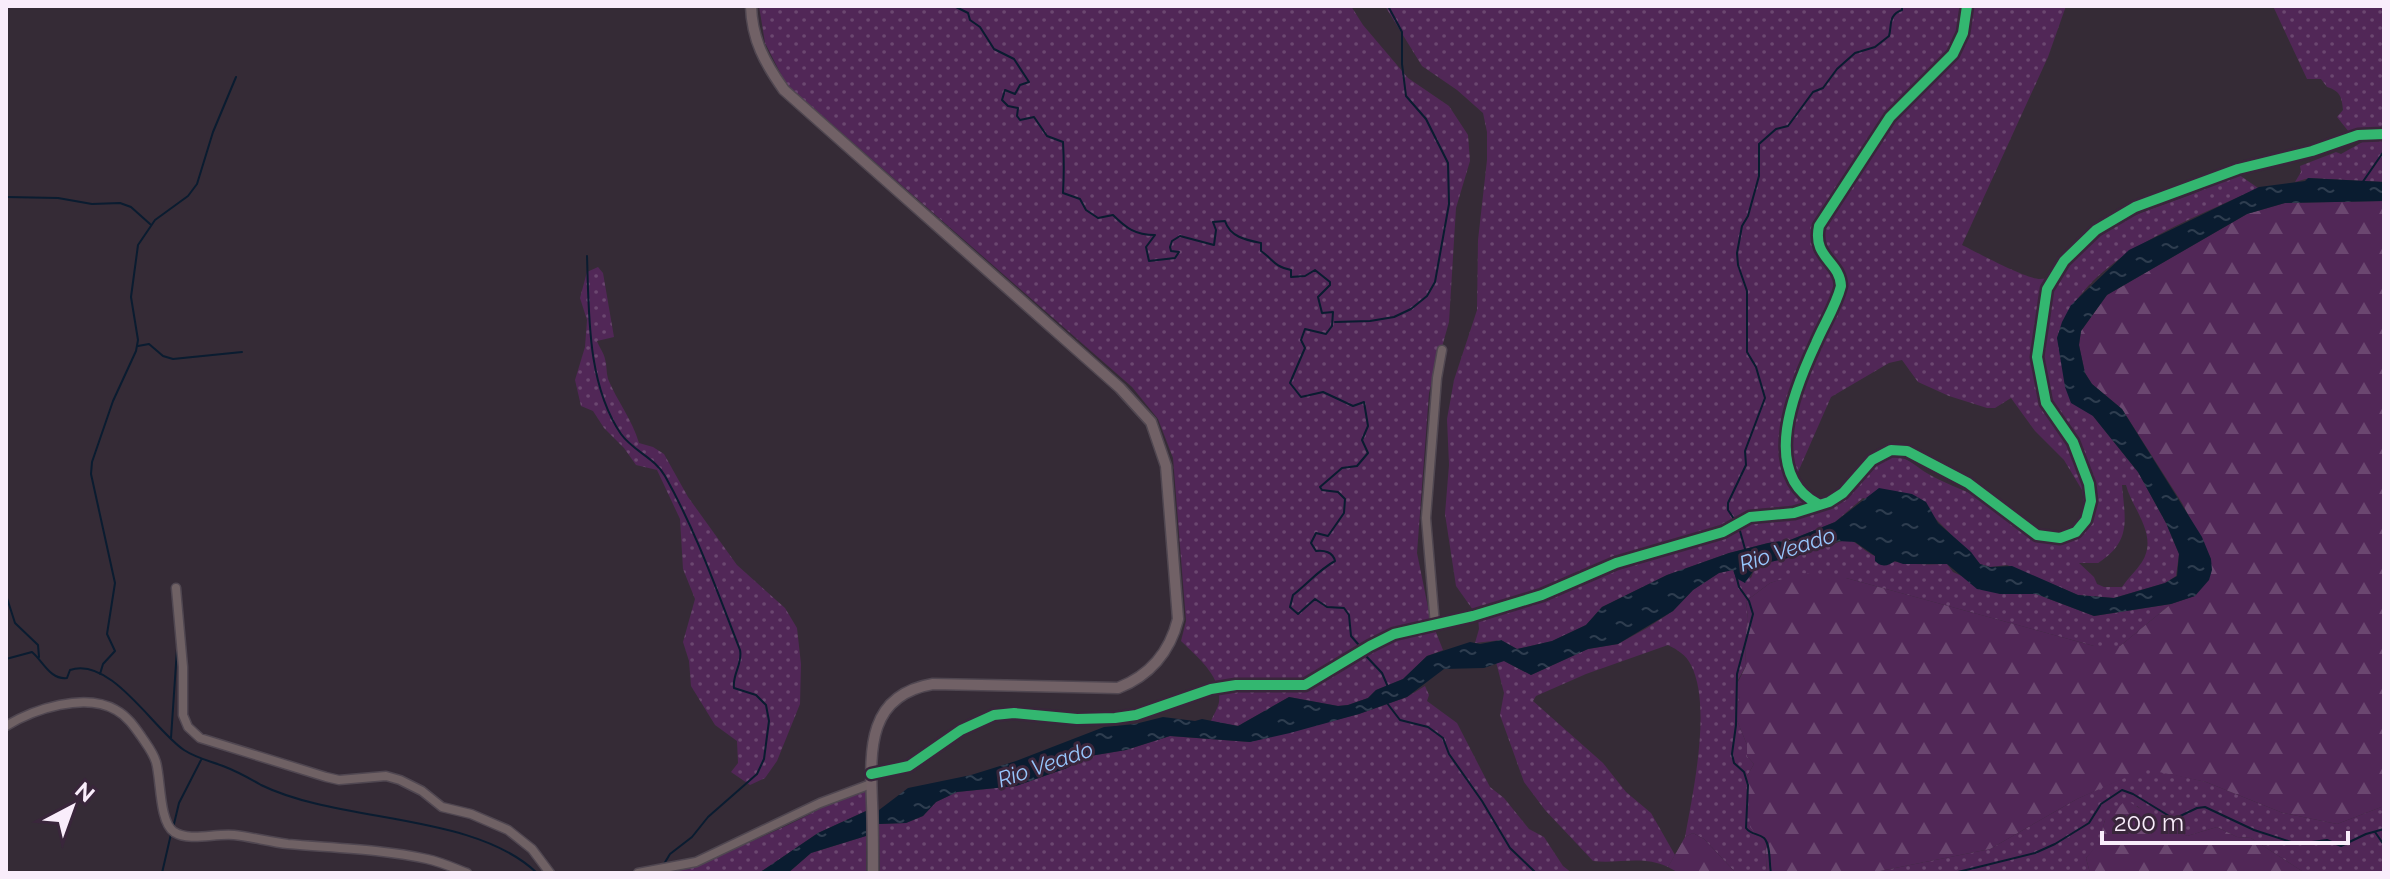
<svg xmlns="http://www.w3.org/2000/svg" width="2390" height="879" font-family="Raleway,sans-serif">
  <defs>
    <pattern id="grass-dots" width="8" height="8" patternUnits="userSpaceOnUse" patternTransform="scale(2)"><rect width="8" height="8" fill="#512757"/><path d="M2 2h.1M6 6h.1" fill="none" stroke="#6b4770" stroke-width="1.8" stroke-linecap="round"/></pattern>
    <pattern id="forest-firs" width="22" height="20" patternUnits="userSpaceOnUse" patternTransform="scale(2)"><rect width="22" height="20" fill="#512757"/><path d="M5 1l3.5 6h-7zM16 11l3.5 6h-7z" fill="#6b4770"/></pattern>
    <pattern id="water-ripples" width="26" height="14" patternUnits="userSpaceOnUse" patternTransform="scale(2)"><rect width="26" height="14" fill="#0a1c30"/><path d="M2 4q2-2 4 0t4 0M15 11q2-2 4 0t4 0" fill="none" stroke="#2e3d4f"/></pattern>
  </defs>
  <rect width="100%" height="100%" fill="#352b36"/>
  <path fill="url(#grass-dots)" fill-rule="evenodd" d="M759,6h592l12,19 45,53 41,28 19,29 2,26 -14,47 -7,114 -20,71 -12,160 13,64 13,33 -16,6 -24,23 -27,11 -8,8 -20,7 -10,1 -49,-9 -51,29 -27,-5c2,-5 7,-13 8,-19 3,-26 -22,-45 -38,-61l5,-20 -13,-163 -15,-39 -26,-32 -346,-303 -21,-41z
    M1385,6h681l-18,51 -86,188c16,8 64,34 78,34 24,0 35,-25 52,-39 42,-34 99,-37 143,-68l23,16c-71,34 -175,68 -201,150l36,78 45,56 28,51 13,31 -3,22 -11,7 -51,15 -36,-3 -71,-30 -17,2 -10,-3 -47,-48 -70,-18 -28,24 -45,18 -22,3 -39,10 -62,22 -65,32 -16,18 -34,16 -35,8 -16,-9 -26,3 4,-14 -1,-12 -22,-31 -11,-72 4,-49 -2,-46 7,-39 23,-70 1,-70 9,-80v-28l-4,-19 -26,-23 -35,-24zM1902,360l16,22 31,14 38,12h8l16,-10 24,33 29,29 18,30 4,24 -8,16c-9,3 -20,9 -29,9 -21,1 -51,-29 -68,-40 -18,-10 -38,-16 -56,-27 -6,-4 -13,-10 -20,-13 -52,-19 -59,77 -114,29l40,-91 58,-34zM2122,485h4c6,24 33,50 16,77 -6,9 -14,16 -20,25h-18l-7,-3 -3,-7 -15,-14h19c34,-22 27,-43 24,-78z
    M2273,6h111v176l-75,-4 -14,4 6,-10 -1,-6 36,-14 5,2 25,-14 -17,-8 -12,-15 6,-7c-1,-13 -3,-19 -16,-23l-6,-8h-14z
    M598,267l5,6 11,64 -17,4c2,6 7,12 8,18 2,6 1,13 3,20 9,22 24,40 31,64l14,4 11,7 24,43 49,68 48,43 12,20 4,36 -1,40 -23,57 -12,17 -15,7 -19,-13 7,-9 -1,-22 -22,-16 -24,-39 -2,-25 -6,-19 12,-43 -12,-30 -3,-50 -23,-49 -21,-5 -12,-17 -20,-20 -11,-17 -12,-5 -6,-26 10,-33 2,-27 -7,-22 7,-26z
    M1848,539c10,4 17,13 27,17 23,9 48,9 72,8l6,8 47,22h36l58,22 77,-12 -51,42h-26l-248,-68 -66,2 -10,3 -24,18 2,18 -3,23 1,24 -8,14 2,16 -5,19 12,30v11l7,8 -7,12v8l2,15 16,46 2,28h-31l-32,-34 -11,-6 -8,4c8,-45 27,-131 6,-172 -5,-10 -13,-15 -23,-20l-82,29 -50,22 -3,5 70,62 23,29 25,21 24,42 -7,12c-25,-12 -49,-3 -75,-6l-48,-51 -21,-28 -24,-67 4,-22 -8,-31 8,-1 27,14 57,-26 30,-5 29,-16 26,-17 20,-21 26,-17 13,-3 19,8 3,-8 12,-7 31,-7z
    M1425,686l4,9 -2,6 30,22 33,64 14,11 25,31 15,8 19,29 9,7h-692l-1,-49 27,-1 17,-7 13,-14 21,-10 59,-6 51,-18 17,-11 42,-7 44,-14 80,6 109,-28 48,-17z
    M2145,768l61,14 77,31 54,11 47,-18v67h-79l-54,-35 -14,-1 -20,-10 -30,9 -38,-21 -12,-9 -32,14 -7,25 -12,13 4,15 -59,-2 -161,2 120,-24 87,-50z
    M866,781v30l-48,22 -59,40h-122c21,-11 43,-9 66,-15 57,-17 113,-44 163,-77z
    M866,836v37h-78l23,-20z"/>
  <path fill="url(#forest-firs)" d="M2384,201v605l-47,18 -54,-11 -77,-31 -61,-13 -68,30 -87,50 -120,24h-103l-2,-28 -15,-18 -3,-43v-8l7,-12 -7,-8v-11l-12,-30 5,-19 -5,-8 11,-22 -1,-24 3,-23 -2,-18 24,-18 31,-10 45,5 248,68h26l51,-42 24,-8 16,-37 -29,-56 -60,-94 -30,-25 -7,-11 -6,-28 2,-14 26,-36 140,-81 38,-11z
    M2126,800l61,36 30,-9 20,10 14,1 54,35h-215l-4,-15 12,-14 7,-24z
    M1693,833l11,6 32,34h-57l-11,-6 17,-30z"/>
  <path fill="url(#water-ripples)" d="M2308,178l76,4v19l-99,2 -38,11 -140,81 -26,36 -2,14 6,28 7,11 30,25 80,128 9,22 1,11 -3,10 -14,16 -24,8 -77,12 -58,-22h-36l-23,-5 -30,-25h-44l-8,-3c-7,5 -13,7 -20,0v-5l-20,-14 -17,-1 -41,15 -31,7 -12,7 -9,13 -9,-5 -3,-8 -14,3 -26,17 -20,21 -55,33 -30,5 -57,26 -27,-14 -20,7 -40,1 -37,28 -48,17 -69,19 -40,9 -80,-6 -44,14 -42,7 -17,11 -51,18 -59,6 -21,10 -13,14 -17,7 -27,1v-14l29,-22 63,-13 45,-14 88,-34 31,-3 28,-7 32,4 7,-2 36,7 51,-29 49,9 10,-1 20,-7 8,-8 27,-11 24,-23 43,-14 10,2 21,-4 16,9 35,-8 34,-16 16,-18 65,-32 62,-22 39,-10 22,-3 45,-18 44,-34 33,6 14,8 12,21 33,29 9,12 10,3 22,-1 66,29 36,3 51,-15 12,-7 2,-22 -13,-31 -28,-51 -45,-56 -22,-13 -6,-16 -8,-49 5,-16 9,-17 58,-55 130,-63 46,-6z
    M866,811v25l-55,17 -23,20h-29l59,-40z"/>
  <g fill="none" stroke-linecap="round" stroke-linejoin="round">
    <path stroke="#0a1c30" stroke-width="2" d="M954,6l14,7 2,7 10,7 14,22 20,10 15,23 -9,3 -5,9 -10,-4 -3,10 6,6 10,2 -1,8 3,4 14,-3 13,19 16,6c1,17 1,34 0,51l17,6 6,11 12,8 15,-3c13,13 22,20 42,20l-9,12 3,14 26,-3 4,-6 -8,-1 -1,-4 2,-6 8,-5 34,9 2,-15 -3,-8 12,-1c5,16 21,19 36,22v8c13,9 12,15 30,19v7l14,-1 10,-6 15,12v3l-12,12 4,16 11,-1 -1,14 -6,8 -21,-5 -4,11 4,8 -15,35 11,14 22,-5 30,14 11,-4 4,24 -6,14 6,13 -11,13 -15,2 -22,19 2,3 16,2 7,7 -1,14 -16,23 -12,-3 -5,10 5,8c8,-1 17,1 19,10 -15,8 -28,23 -42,34l-3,12 8,7 17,-15 12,8 17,1 5,7 2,21 7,8
      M2362,183l22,-32
      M6,197l52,1 34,6 28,-1 11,4 19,17
      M587,256c2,58 0,128 34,178 12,17 34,24 44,42 31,55 52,115 75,174 3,14 -8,24 -6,38l22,7 10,10 3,16 -5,38 -7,15 -49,43 -16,20 -22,17 -6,10
      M1335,322l35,-1 24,-4 17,-8 16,-13 8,-14 14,-78 -1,-41 -22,-44 -20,-23 -4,-32v-32l-14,-26
      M138,346l11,-2 14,12 10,3 69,-7
      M1736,522l-8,-12v-7l18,-38 -1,-14 20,-53 -9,-31 -9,-15v-61l-9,-26 -1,-12 5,-27 6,-10 11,-40v-32l17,-15 12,-3 25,-34 10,-4 14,-19 18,-16 20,-6 14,-11c3,-11 -1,-21 13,-26v-4
      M1740,531l5,18
      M1735,571l4,16 10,14 4,13 -16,60 -1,51 -4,29 2,9 10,9 4,13 -2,43c5,7 12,5 18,10 7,7 5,26 7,35
      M6,595l9,28 23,22 1,12
      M1366,656l16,17 6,14
      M6,659l26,-7c11,9 18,28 35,26l3,-8c41,-14 84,60 114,80 12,8 26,11 39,16 13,5 26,12 38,19 80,39 212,27 276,88
      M100,674l3,-10 12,-13 -8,-17 8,-51 -24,-109 1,-12 21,-61 23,-50 2,-11 -7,-43 7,-52 17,-25 33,-24 9,-12 16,-52 23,-55
      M1387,703l13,17 28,7 15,11 6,16 33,47 28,47 26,25
      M171,738l6,-89
      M173,828l6,-25 22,-43
      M2375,832l9,13
      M162,873l9,-39
      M1954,873l81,-20 20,-9 34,-21 12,-19 21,-14 11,4 41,25 23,-11 8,-1 49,23 43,14 30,-4 14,6 25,-12 18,-5"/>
    <g stroke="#504751" stroke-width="11">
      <path id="minor" d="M1818,504c-59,-31 -23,-116 -2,-161 8,-19 20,-37 25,-57 -1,-25 -29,-28 -22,-60l71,-109 63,-63 10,-21 4,-27
        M176,588l7,79v48l5,12 12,11 126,39 13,3 47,-4 14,4 22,11 20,16 29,7 37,16 24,19 18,24
        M1435,625l-9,-107 11,-140 5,-28
        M6,726c28,-17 79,-34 110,-16 11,6 18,16 25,26 6,9 12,16 15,26 5,17 3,60 18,70 16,10 41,1 60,3 18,2 36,7 54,9 46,4 94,5 139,15 14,3 27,9 40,14
        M871,774l38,-8 52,-36 33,-15 20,-2 63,6 38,-1 21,-3 75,-26 25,-4h69l65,-39 24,-12 79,-18 69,-21 74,-32 107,-31 27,-15 44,-4 35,-11 14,-9 29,-33 19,-10 16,1 61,32 69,52 23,3 16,-6 10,-12 5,-19 -2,-17 -16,-42 -27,-39 -9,-46 10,-68 17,-28 32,-31 39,-23 103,-38 74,-18 46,-16 26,-1
        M638,873l58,-11 124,-59 51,-19"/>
    </g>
    <g stroke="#504751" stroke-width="13">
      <path id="major" d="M751,6c1,34 14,57 33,84l336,298 31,34 15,44 12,153c-8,33 -29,57 -60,69l-185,-4c-66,11 -63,66 -61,119 1,23 1,47 1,70"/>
    </g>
    <use href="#minor" stroke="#6f6164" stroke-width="8"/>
    <use href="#major" stroke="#716166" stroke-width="10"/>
    <g stroke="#39263b" stroke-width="15">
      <path id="cycleway" d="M1818,504c-59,-31 -23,-116 -2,-161 8,-19 20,-37 25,-57 -1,-25 -29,-28 -22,-60l71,-109 63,-63 10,-21 4,-27
        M871,774l38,-8 52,-36 33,-15 20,-2 63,6 38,-1 21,-3 75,-26 25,-4h69l65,-39 24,-12 79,-18 69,-21 74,-32 107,-31 27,-15 44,-4 35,-11 14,-9 29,-33 19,-10 16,1 61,32 69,52 23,3 16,-6 10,-12 5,-19 -2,-17 -16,-42 -27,-39 -9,-46 10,-68 17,-28 32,-31 39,-23 103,-38 74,-18 46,-16 26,-1"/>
    </g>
    <use href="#cycleway" stroke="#33b770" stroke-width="10"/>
  </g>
  <g text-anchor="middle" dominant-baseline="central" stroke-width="6" stroke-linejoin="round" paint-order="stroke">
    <g font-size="22" font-style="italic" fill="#97c6fc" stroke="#39263b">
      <text transform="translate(1787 549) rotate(-18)">Rio Veado</text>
      <text transform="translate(1045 764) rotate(-19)">Rio Veado</text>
    </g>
  </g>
  <rect width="2390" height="879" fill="none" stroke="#f9edfb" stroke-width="16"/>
  <g transform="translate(72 807) rotate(41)" stroke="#39263b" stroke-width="6" paint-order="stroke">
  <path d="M0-6L14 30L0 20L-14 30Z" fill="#f9edfb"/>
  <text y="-12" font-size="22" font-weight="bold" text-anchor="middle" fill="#f9edfb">N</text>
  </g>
  <path d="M2102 831v12h246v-12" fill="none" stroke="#f9edfb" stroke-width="4"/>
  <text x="2114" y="831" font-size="24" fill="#f9edfb" stroke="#39263b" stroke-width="6" paint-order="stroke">200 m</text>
</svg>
